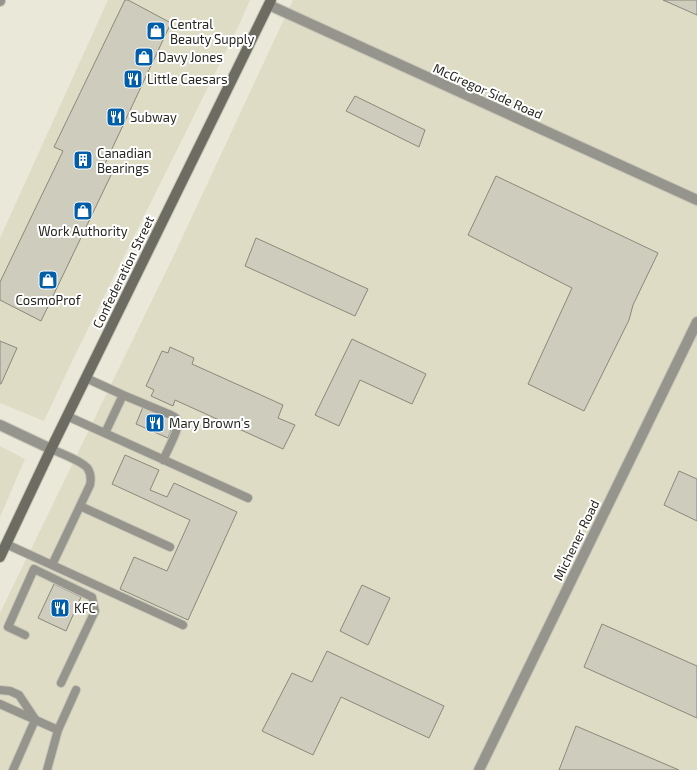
<svg xmlns="http://www.w3.org/2000/svg" width="697" height="770" font-family="'Exo 2',sans-serif">
  <rect width="100%" height="100%" fill="#eae8d8"/>
  <path fill="#dfdcc5" d="M108,0h142l-11,25 -166,334 -29,62 -44,-18v-165z
    M293,0h404v770h-697v-157l175,-360z
    M0,446l25,13 -25,58z"/>
  <path fill="#ceccbc" stroke="#8a897a" d="M125,0h3l43,23 -68,145 9,5 -71,148 -41,-21v-18l63,-131 -9,-4z
    M663,0h34v15z
    M355,96l70,34 -6,17 -73,-36z
    M496,176l162,77 -25,52 -4,15 -45,91 -56,-27 44,-96 -104,-53z
    M256,238l112,51 -13,27 -110,-50z
    M352,339l74,35 -14,30 -52,-24 -21,46 -24,-11z
    M0,341l17,7 -16,36h-1z
    M170,347l24,11 -2,6 91,41 -5,13 17,7 -12,24 -108,-49 -2,6 -22,-10 3,-6 -8,-4 16,-35 6,2z
    M143,407l32,14 -7,17 -32,-14z
    M125,455l34,15 -9,20 17,7 7,-14 63,29 -49,108 -68,-31 14,-32 33,14 23,-51 -78,-36z
    M679,471l18,8v42l-33,-16z
    M54,584l27,13 -15,34 -28,-13z
    M362,585l28,13 -22,47 -28,-14z
    M602,624l95,42v52l-113,-51z
    M327,651l117,55 -15,32 -88,-41 -28,58 -51,-24 30,-58 20,9z
    M576,726l103,44h-120z"/>
  <g fill="none" stroke-linecap="round" stroke-linejoin="round">
    <g stroke="#c7c5b7" stroke-width="10">
      <path id="service" d="M86,378l37,17 -18,38
        M123,395l48,20c4,2 6,3 7,7 1,8 -11,29 -15,38
        M67,416l181,82
        M51,449c9,4 33,13 37,20 3,5 3,11 2,16l-38,80
        M80,506l90,41
        M6,544l177,81
        M25,635l-17,-8 26,-58 58,28 3,14 -34,72
        M0,690l10,1 9,4 16,24
        M0,704l58,26
        M13,770l22,-50
        M47,770l11,-40 18,-40"/>
    </g>
    <g stroke="#c7c5b7" stroke-width="12">
      <path id="minor" d="M0,1v-1
        M269,5l428,195
        M479,770l218,-448"/>
    </g>
    <g stroke="#c7c5b7" stroke-width="12">
      <path id="tertiary" d="M0,425l51,24"/>
    </g>
    <g stroke="#c7c5b7" stroke-width="12">
      <path id="secondary" d="M0,557l51,-108 220,-449"/>
    </g>
    <use href="#service" stroke="#95948d" stroke-width="8"/>
    <use href="#minor" stroke="#95948d" stroke-width="10"/>
    <use href="#tertiary" stroke="#95948d" stroke-width="10"/>
    <use href="#secondary" stroke="#6d6c63" stroke-width="10"/>
  </g>
  <defs>
    <g id="shop-square" transform="scale(1)"><rect x="-9" y="-9" width="18" height="18" rx="4" fill="#005daa" stroke="#fff"/><path d="M-5-2.5h2.3a2.7 3.5 0 0 1 5.4 0H5L5.5 6h-11ZM-1.5-2.5h3a1.5 2.3 0 0 0-3 0Z" fill="#fff"/></g>
    <g id="restaurant-square" transform="scale(1)"><rect x="-9" y="-9" width="18" height="18" rx="4" fill="#005daa" stroke="#fff"/><path d="M-5-6h1v4h1v-4h1v4h1v-4h1v5L-1.5 .5V6h-2V.5L-5-1ZM5-6V6H3V1.5H1.5Q1.5-4 5-6Z" fill="#fff"/></g>
    <g id="building-square" transform="scale(1)"><rect x="-9" y="-9" width="18" height="18" rx="4" fill="#005daa" stroke="#fff"/><path d="M-4-6H4V6H1V3H-1V6H-4ZM-2.5-4.3h1.7v1.8h-1.7ZM.8-4.3h1.7v1.8H.8ZM-2.5-1h1.7V.8h-1.7ZM.8-1h1.7V.8H.8Z" fill="#fff"/></g>
  </defs>
  <g fill-rule="evenodd">
    <use href="#shop-square" x="156" y="31"/>
    <use href="#shop-square" x="144" y="57"/>
    <use href="#restaurant-square" x="133" y="79"/>
    <use href="#restaurant-square" x="116" y="117"/>
    <use href="#building-square" x="83" y="160"/>
    <use href="#shop-square" x="83" y="211"/>
    <use href="#shop-square" x="48" y="280"/>
    <use href="#restaurant-square" x="155" y="423"/>
    <use href="#restaurant-square" x="60" y="608"/>
  </g>
  <g text-anchor="middle" dominant-baseline="central" stroke-width="4" stroke-linejoin="round" paint-order="stroke">
    <g font-size="13" fill="#262620" stroke="#fff" text-anchor="start">
      <text x="170" y="24">Central<tspan x="170" dy="15">Beauty Supply</tspan></text>
      <text x="158" y="57">Davy Jones</text>
      <text x="147" y="79">Little Caesars</text>
      <text x="130" y="117">Subway</text>
      <text x="97" y="153">Canadian<tspan x="97" dy="15">Bearings</tspan></text>
      <text x="83" y="231" text-anchor="middle">Work Authority</text>
      <text x="48" y="300" text-anchor="middle">CosmoProf</text>
      <text x="169" y="423">Mary Brown's</text>
      <text x="74" y="608">KFC</text>
    </g>
    <g font-size="13" fill="#262620" stroke="#fff">
      <text transform="translate(488 91) rotate(24)">McGregor Side Road</text>
      <text transform="translate(123 272) rotate(-64)">Confederation Street</text>
      <text transform="translate(576 540) rotate(-64)">Michener Road</text>
    </g>
  </g>
</svg>
